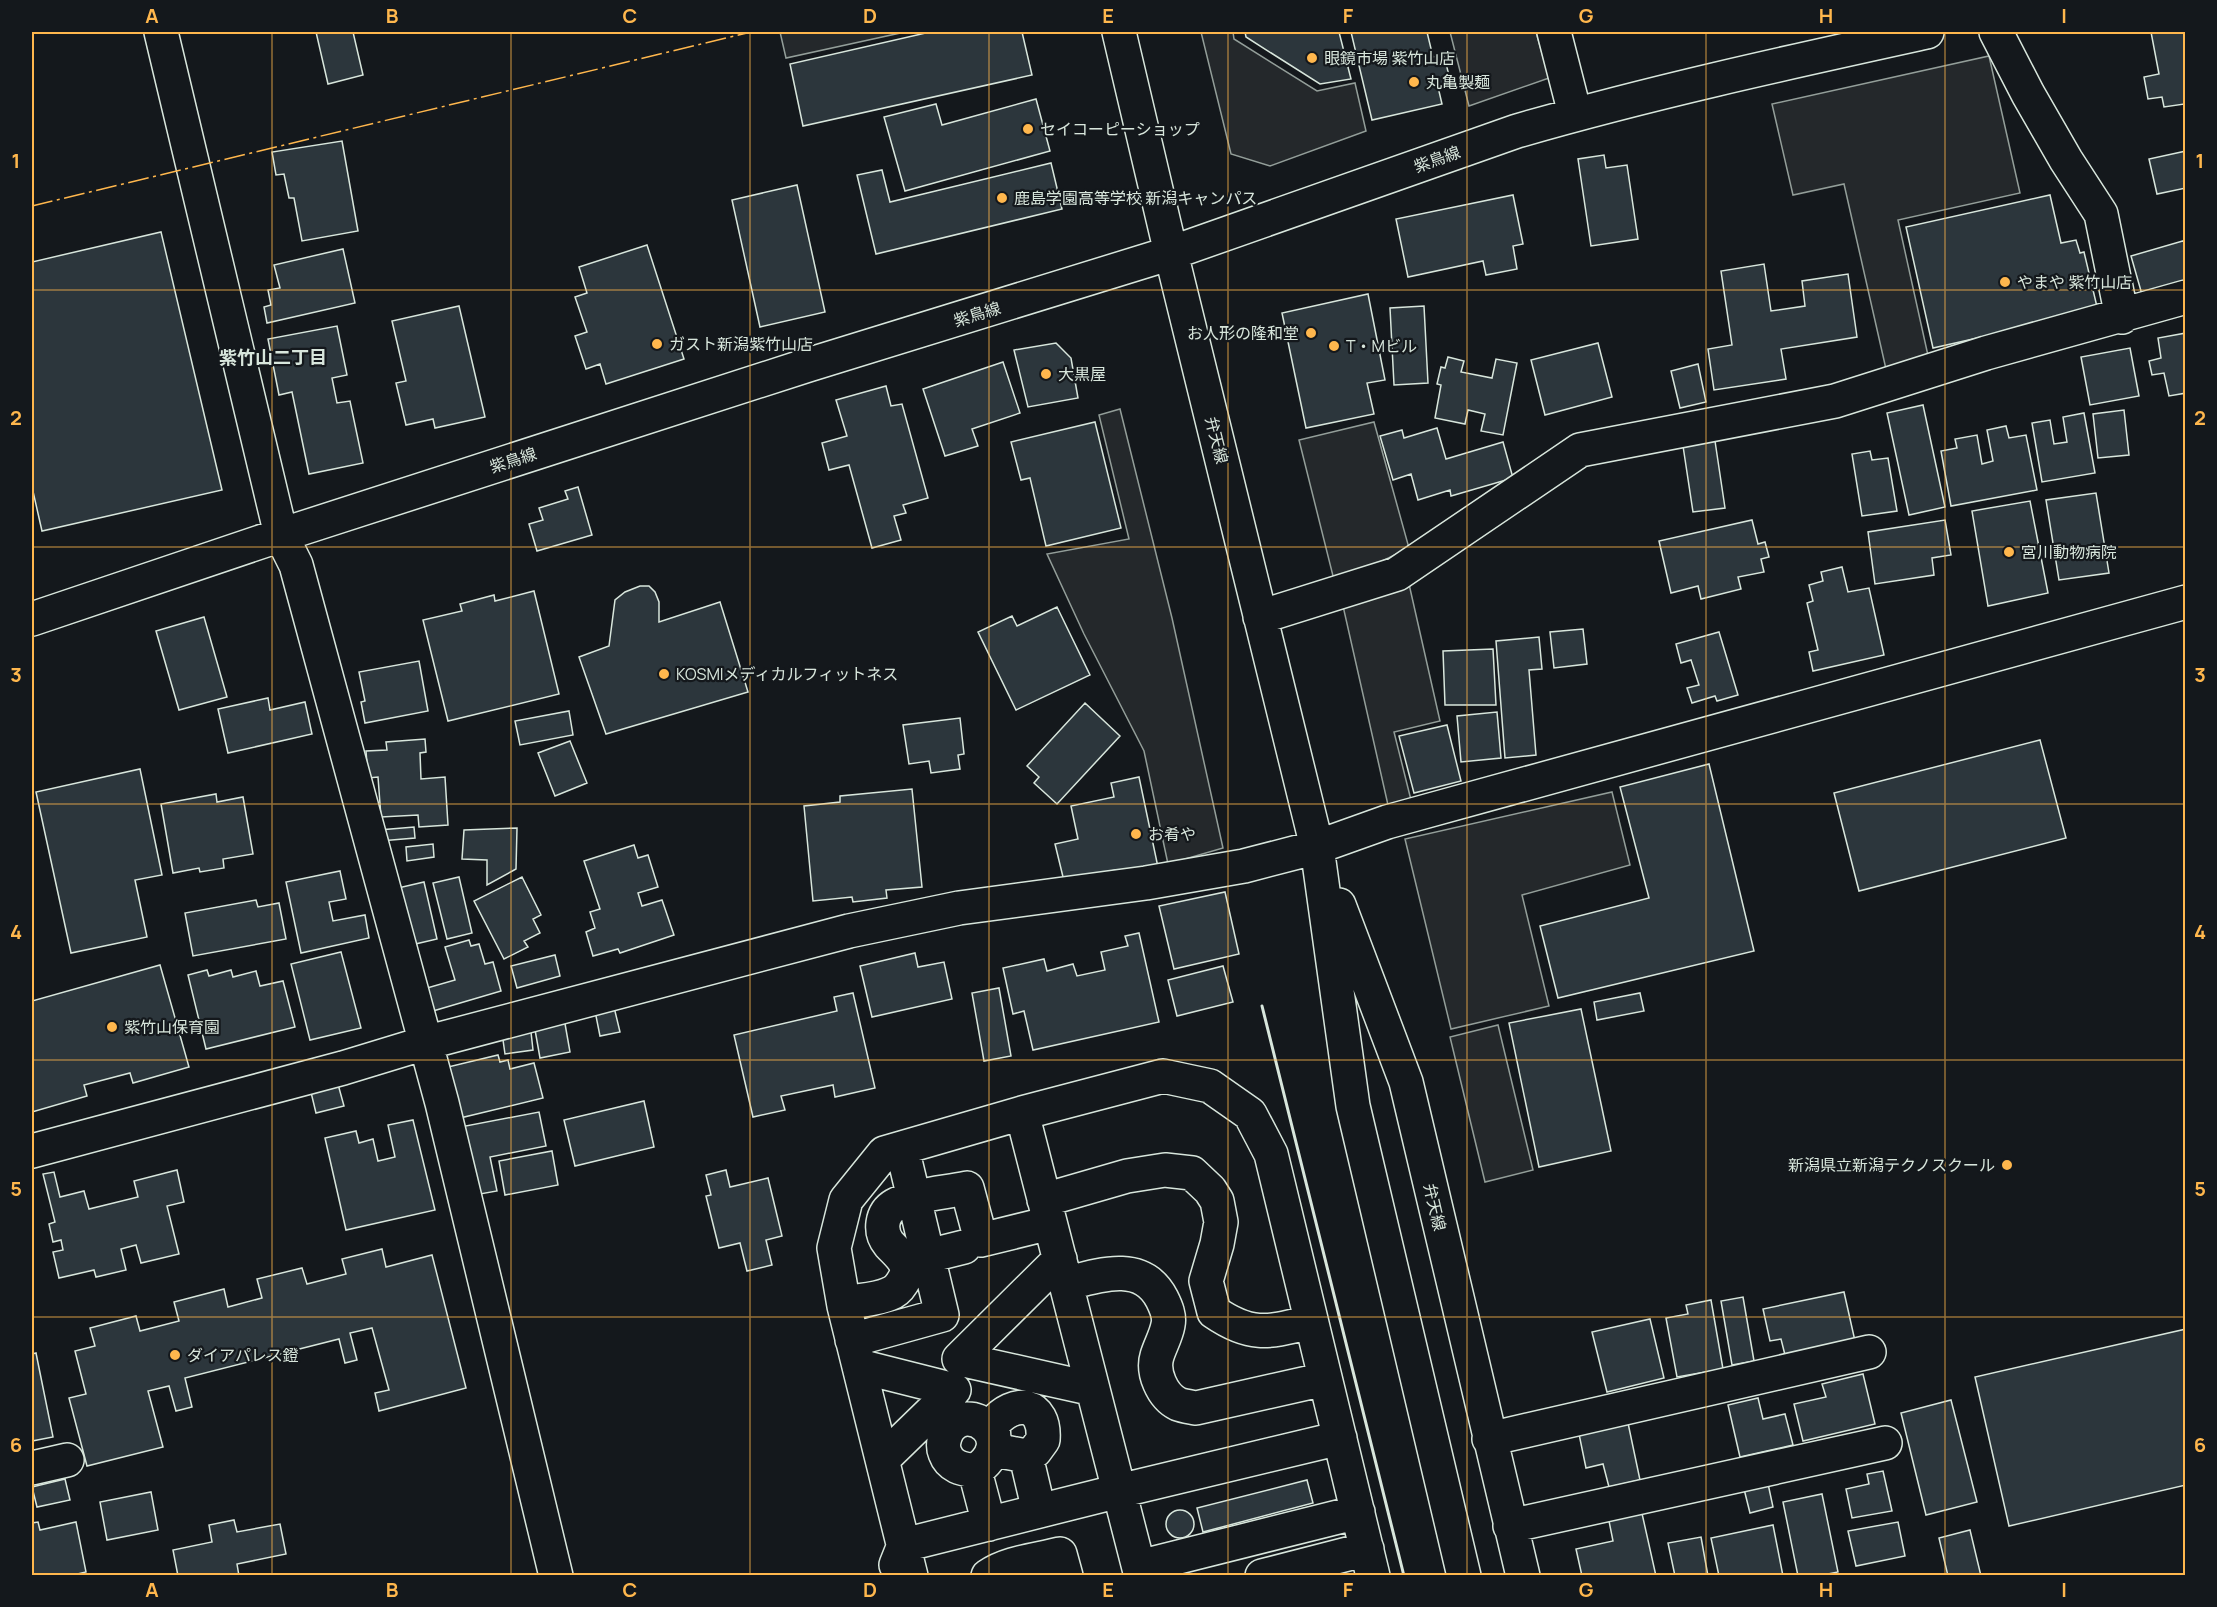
<svg xmlns="http://www.w3.org/2000/svg" width="2217" height="1607" font-family="Manrope,'Noto Sans JP',sans-serif">
  <rect width="100%" height="100%" fill="#14181c"/>
  <path fill="#24282b" stroke="#939e99" stroke-width="1.5" d="M780,32h125l-119,26z
    M1201,32h32l1,7 83,52 38,-8 11,48 -96,35 -39,-12z
    M1450,32h86l13,46 -80,28z
    M1989,56l31,137 -122,27 31,140 -43,9 -42,-185 -51,11 -21,-91z
    M1120,409l52,209 51,230 -55,16 -24,-113 -60,-117 -37,-80 82,-15 -30,-124z
    M1374,422l35,126 -74,36 -36,-144z
    M1409,584l31,137 -46,11 17,68 -23,5 -45,-199z
    M1612,792l18,73 -108,30 27,111 -98,23 -46,-190z
    M1498,1025l35,145 -48,12 -35,-145z"/>
  <path fill="#2c363c" stroke="#d8e6dc" stroke-width="1.5" d="M316,32h37l10,43 -35,9z
    M930,32h92l10,43 -229,51 -13,-62z
    M1245,32h94l12,47 -31,5 -74,-47z
    M1351,32h76l6,25 11,-2 7,29 -13,3 4,17 -70,16z
    M2151,32h35v84l-2,-12 -20,3 -2,-10 -14,2 -4,-22 15,-3z
    M1036,99l14,52 -145,40 -21,-74 52,-13 6,21z
    M342,141l16,90 -56,10 -8,-43h-5l-5,-24 -8,1 -4,-23z
    M2186,151v37l-29,6 -8,-35z
    M1604,155l2,13 21,-3 11,74 -47,7 -13,-87z
    M1051,163l11,46 -186,45 -19,-79 25,-5 8,32z
    M797,185l28,127 -65,15 -28,-127z
    M1513,195l10,49 -10,2 4,23 -31,6 -3,-14 -75,16 -12,-58z
    M2050,195l11,48 15,-3 4,13 4,-1 14,59 -165,37 -27,-121z
    M161,232l61,258 -180,41 -10,-44v-225z
    M2186,240v45l-43,13 -12,-42z
    M647,245l37,114 -78,25 -6,-20 -14,5 -11,-33 12,-4 -12,-35 12,-4 -8,-26z
    M343,249l12,54 -88,20 -3,-16 7,-2 -3,-15 12,-2 -6,-23z
    M1764,264l7,47 34,-5 -3,-25 46,-7 9,63 -76,12 5,30 -72,11 -6,-41 24,-4 -11,-74z
    M1368,294l17,86 -18,3 7,31 -68,14 -24,-115z
    M459,306l26,111 -50,11 -2,-9 -27,6 -10,-42 10,-2 -14,-60z
    M1424,306l4,77 -34,2 -4,-77z
    M337,326l10,49 -15,3 5,25 13,-2 13,62 -54,11 -17,-82 -13,3 -11,-56z
    M2186,333v60l-17,3 -5,-23 -12,2 -3,-14 12,-3 -3,-20z
    M1056,343l15,15 7,40 -50,9 -14,-57z
    M1598,343l14,54 -67,18 -14,-55z
    M2130,348l9,48 -49,9 -9,-48z
    M1448,357l16,4 -3,11 31,6 4,-19 21,4 -14,72 -22,-4 4,-17 -17,-4 -3,14 -30,-6 6,-33 -4,-1 4,-17 4,1z
    M1003,362l17,51 -48,16 6,17 -33,10 -22,-67z
    M1698,364l8,38 -26,6 -9,-37z
    M886,386l5,20 11,-2 26,94 -25,7 3,8 -12,3 7,24 -29,8 -23,-83 -20,5 -7,-27 25,-7 -11,-36z
    M1923,405l22,102 -36,8 -22,-102z
    M2124,410l5,45 -31,3 -5,-44z
    M2084,413l11,60 -53,9 -10,-59 18,-3 4,24 13,-2 -4,-25z
    M1095,422l26,106 -75,18 -16,-68 -9,2 -10,-38z
    M2006,426l3,12 17,-3 11,55 -86,16 -10,-55 16,-3 -2,-9 22,-4 5,29 11,-3 -6,-31z
    M1437,428l9,31 57,-17 10,36 -62,18 -1,-6 -32,10 -7,-26 -18,6 -13,-44 22,-6 2,8z
    M1715,441l10,67 -32,4 -10,-66z
    M1870,451l2,9 16,-2 9,53 -35,5 -10,-62z
    M578,487l14,48 -55,16 -8,-27 14,-4 -4,-12 29,-9 -3,-8z
    M2096,493l13,80 -50,7 -13,-80z
    M2030,501l18,92 -60,13 -16,-95z
    M1752,520l6,24 7,-2 4,15 -8,2 3,13 -26,5 3,12 -40,10 -3,-13 -27,7 -12,-52z
    M1945,520l6,35 -19,3 2,17 -59,9 -7,-52z
    M1842,567l6,25 21,-4 15,67 -71,16 -4,-19 9,-2 -11,-47 6,-2 -4,-16 14,-4 -2,-9z
    M640,586h9l6,6 4,10v20l61,-20 28,90 -142,42 -27,-77 30,-11 6,-46 10,-8z
    M534,591l25,103 -111,27 -25,-101 39,-9 -2,-7 34,-9 1,6z
    M1057,607l33,68 -74,35 -38,-78 34,-16 5,10z
    M204,617l23,80 -48,13 -23,-79z
    M1583,629l4,35 -33,4 -4,-36z
    M1719,632l19,63 -21,6 -2,-5 -23,7 -5,-15 12,-3 -8,-25 -10,3 -5,-19z
    M1539,637l3,32 -13,1 7,85 -31,3 -9,-117z
    M1493,649l3,56h-51l-2,-54z
    M419,661l9,50 -63,12 -4,-21 4,-1 -6,-29z
    M268,698l2,12 35,-8 7,32 -84,19 -10,-44z
    M1085,703l35,33 -63,68 -23,-21 5,-6 -12,-11z
    M569,711l4,24 -53,10 -5,-24z
    M1497,712l4,46 -40,4 -4,-46z
    M960,718l4,36 -6,1 2,14 -29,4 -2,-12 -20,3 -6,-39z
    M1447,725l14,56 -47,12 -15,-57z
    M425,739l1,13 -6,1 1,26 24,-2 3,48 -29,2 -1,-12 -37,2 -3,-40 -10,1 -2,-27 21,-1 -1,-8z
    M2040,740l26,98 -207,53 -25,-98z
    M570,741l17,42 -32,13 -17,-43z
    M1709,764l45,187 -196,47 -18,-72 109,-28 -29,-111z
    M140,769l22,106 -27,5 12,57 -76,16 -35,-161z
    M1139,777l20,95 -41,8 -2,-10 -52,11 -9,-37 23,-5 -7,-33 43,-9 -3,-14z
    M912,789l10,98 -36,3 1,8 -34,4 -1,-5 -39,4 -9,-95 36,-4v-6z
    M216,794l1,8 26,-5 10,57 -30,5 1,9 -24,4 -1,-4 -26,5 -12,-69z
    M414,827l1,11 -35,3 -1,-11z
    M517,828l-1,41 -29,16v-25l-25,-1 2,-29z
    M433,844l1,13 -27,4 -1,-14z
    M634,845l4,13 10,-3 10,32 -20,6 4,13 20,-6 12,35 -54,18 -2,-4 -25,7 -7,-24 9,-4 -5,-16 10,-3 -16,-48z
    M340,871l6,28 -17,3 4,19 32,-6 4,23 -68,15 -15,-71z
    M459,877l13,56 -25,6 -14,-56z
    M522,877l19,38 -8,4 7,14 -16,8 4,6 -24,12 -30,-58z
    M424,882l13,57 -26,6 -13,-57z
    M1225,892l14,62 -65,15 -15,-63z
    M256,900l2,7 21,-4 7,36 -93,17 -8,-43z
    M1139,933l20,89 -126,28 -9,-39 -11,3 -10,-46 41,-9 3,12 26,-7 4,12 28,-6 -4,-18 27,-6 -3,-10z
    M469,940l2,6 8,-2 6,20 8,-2 8,29 -68,20 -6,-23 28,-8 -10,-33z
    M341,952l20,76 -51,12 -19,-76z
    M915,953l3,14 26,-5 8,37 -80,18 -12,-51z
    M555,955l5,21 -43,12 -6,-22z
    M160,965l29,102 -56,16 -3,-10 -46,12 3,11 -55,16v-111z
    M1223,966l10,36 -56,14 -9,-36z
    M207,970l2,6 22,-6 2,7 23,-6 4,15 23,-5 12,46 -89,22 -18,-74z
    M999,988l12,68 -27,5 -12,-68z
    M853,993l22,95 -40,9 -2,-12 -52,11 4,14 -32,7 -19,-82 103,-24 -3,-14z
    M1640,993l4,18 -47,9 -3,-18z
    M614,1007l6,25 -20,4 -5,-25z
    M1581,1009l30,142 -72,16 -30,-144z
    M564,1018l6,34 -30,6 -6,-34z
    M530,1023l3,27 -28,4 -4,-28z
    M498,1055l2,7 8,-2 2,9 24,-6 9,35 -83,20 -12,-51z
    M336,1077l8,29 -28,7 -7,-29z
    M644,1101l10,46 -79,19 -11,-46z
    M539,1112l7,34 -56,11 7,34 -28,5 -14,-68z
    M413,1120l22,90 -89,20 -21,-92 31,-7 3,12 14,-4 5,22 17,-4 -7,-32z
    M552,1151l6,34 -53,10 -6,-34z
    M177,1170l7,32 -17,4 12,48 -38,9 -5,-18 -15,4 5,21 -30,7 -2,-7 -35,8 -6,-26 10,-2 -2,-10 -8,2 -4,-18 6,-2 -12,-48 11,-2 6,25 24,-6 5,18 49,-12 -4,-16z
    M726,1170l4,17 38,-9 14,58 -16,4 6,25 -25,6 -7,-28 -21,5 -13,-52 5,-1 -5,-20z
    M382,1249l4,18 46,-12 34,133 -87,23 -4,-18 14,-3 -17,-62 -22,5 7,27 -12,3 -6,-24 -154,39 7,29 -16,4 -7,-25 -21,5 15,56 -76,19 -18,-68 17,-4 -11,-43 20,-5 -5,-18 46,-12 4,15 39,-10 -5,-19 50,-13 4,18 34,-9 -5,-19 45,-11 5,16 39,-10 -4,-15z
    M1844,1292l11,49 -70,14 -4,-16 -11,2 -7,-32z
    M1743,1297l11,64 -22,4 -11,-64z
    M1711,1300l12,69 -46,8 -11,-59 22,-4 -2,-9z
    M1650,1319l14,59 -57,14 -15,-60z
    M2186,1329v156l-177,41 -34,-149z
    M36,1353l17,84 -21,4v-87z
    M1863,1374l12,50 -72,17 -9,-37 32,-7 -4,-13z
    M1758,1398l5,21 22,-5 8,31 -53,12 -12,-52z
    M1951,1400l26,102 -51,13 -25,-102z
    M1628,1423l12,57 -31,7 -6,-23 -17,4 -7,-34z
    M1883,1471l9,40 -40,7 -6,-29 23,-5 -2,-10z
    M65,1479l5,21 -33,7 -5,-20z
    M1767,1479l6,28 -23,6 -7,-28z
    M1307,1480l6,23 -110,29 -6,-24z
    M151,1492l7,38 -51,10 -7,-38z
    M1822,1494l16,78 -20,4h-20l-15,-74z
    M1641,1509l15,67h-74l-6,-27 37,-8 -5,-25z
    M1166 1524a14 14 0 1 1 28 0a14 14 0 1 1-28 0Z
    M234,1520l3,12 43,-8 6,30 -49,10 2,12h-61l-5,-26 39,-8 -3,-17z
    M38,1522l2,8 36,-8 10,50 -17,4h-37v-53z
    M1898,1522l7,34 -49,10 -8,-35z
    M1773,1525l10,51h-64l-8,-38z
    M1970,1530l11,46h-33l-9,-38z
    M1701,1537l7,39h-33l-7,-33z"/>
  <g fill="none" stroke-linecap="round" stroke-linejoin="round">
    <g stroke="#d8e6dc" stroke-width="36">
      <path id="minor" d="M161,32l120,503 15,30 146,538 114,473
        M1119,32l52,221 146,594 36,259 111,470
        M1554,32l21,82
        M1996,32l32,62 38,66 35,54 21,103
        M1260,617l137,-43 183,-124 255,-49 151,-48 200,-56
        M32,619l249,-84 527,-170 363,-112 346,-122c135,-39 273,-69 410,-99
        M1339,905l67,177 117,494
        M1022,1113l119,463
        M32,1151l311,-83 82,-25 424,-112 110,-23 187,-25 98,-17 73,-19 70,-25 799,-220
        M1044,1200l83,-24 38,-6 27,3 18,17 7,11 4,21 -4,22 -11,37 8,31c38,26 55,20 97,10
        M928,1256l36,-9
        M1060,1259l-101,100 134,30
        M1066,1284c33,-9 76,-24 96,15 4,8 8,17 6,26 -2,11 -8,21 -11,31 -5,16 5,40 21,48 5,2 13,3 18,4l129,-29
        M844,1303c14,-3 32,-3 45,-9 6,-2 10,-6 13,-11 12,-18 -2,-27 -13,-39 -10,-12 -8,-31 6,-39 21,-11 49,-12 72,-17l14,52 69,-17
        M852,1340l90,-25 -40,-167
        M859,1366l95,24 -71,69
        M1489,1439l380,-87
        M1026,1456l-26,-5 -6,-11 -1,-16c21,-26 53,-22 50,16l-8,11 -9,5 13,55
        M32,1468l35,-8
        M975,1471c-13,-2 -25,-4 -30,-18 -3,-7 -1,-16 3,-23 21,-31 73,10 27,41l14,53
        M1510,1526l375,-83
        M896,1565l8,-20 215,-54 221,-53
        M1139,1567l219,-55
        M911,1576l-67,-270 -10,-58 12,-48 38,-47 138,-40 141,-37 47,10 40,28 21,40 102,422
        M988,1576c20,-14 49,-16 72,-22l6,22
        M1262,1576l105,-27"/>
    </g>
    <use href="#minor" stroke="#14181c" stroke-width="33"/>
    <path stroke="#d8e6dc" stroke-width="3" d="M1262,1006l142,570"/>
    <path stroke="#ffb74d" stroke-width="1.5" stroke-dasharray="21 4.5 3 4.5" stroke-linecap="butt" d="M32,206l719,-174"/>
  </g>
  <path fill="none" stroke="#ffb74d" stroke-width="1.5" stroke-opacity="0.55" d="M272,32v1544M511,32v1544M750,32v1544M989,32v1544M1228,32v1544M1467,32v1544M1706,32v1544M1945,32v1544M32,290h2154M32,547h2154M32,804h2154M32,1060h2154M32,1317h2154"/>
  <g fill="#ffb74d" stroke="#14181c" stroke-width="2">
    <circle cx="1312" cy="58" r="6"/>
    <circle cx="1414" cy="82" r="6"/>
    <circle cx="1028" cy="129" r="6"/>
    <circle cx="1002" cy="198" r="6"/>
    <circle cx="2005" cy="282" r="6"/>
    <circle cx="1311" cy="333" r="6"/>
    <circle cx="657" cy="344" r="6"/>
    <circle cx="1334" cy="346" r="6"/>
    <circle cx="1046" cy="374" r="6"/>
    <circle cx="2009" cy="552" r="6"/>
    <circle cx="664" cy="674" r="6"/>
    <circle cx="1136" cy="834" r="6"/>
    <circle cx="112" cy="1027" r="6"/>
    <circle cx="2007" cy="1165" r="6"/>
    <circle cx="175" cy="1355" r="6"/>
  </g>
  <g text-anchor="middle" dominant-baseline="central" stroke-width="4.5" stroke-linejoin="round" paint-order="stroke">
    <g font-size="16" fill="#d8e6dc" stroke="#14181c" text-anchor="start">
      <text x="1324" y="58">眼鏡市場 紫竹山店</text>
      <text x="1426" y="82">丸亀製麺</text>
      <text x="1040" y="129">セイコーピーショップ</text>
      <text x="1014" y="198">鹿島学園高等学校 新潟キャンパス</text>
      <text x="2017" y="282">やまや 紫竹山店</text>
      <text x="1299" y="333" text-anchor="end">お人形の隆和堂</text>
      <text x="669" y="344">ガスト新潟紫竹山店</text>
      <text x="1346" y="346">T・Mビル</text>
      <text x="1058" y="374">大黒屋</text>
      <text x="2021" y="552">宮川動物病院</text>
      <text x="676" y="674">KOSMIメディカルフィットネス</text>
      <text x="1148" y="834">お肴や</text>
      <text x="124" y="1027">紫竹山保育園</text>
      <text x="1995" y="1165" text-anchor="end">新潟県立新潟テクノスクール</text>
      <text x="187" y="1355">ダイアパレス鐙</text>
    </g>
    <g font-size="16" fill="#d8e6dc" stroke="#14181c">
      <text transform="translate(1437 159) rotate(-20)">紫鳥線</text>
      <text transform="translate(977 314) rotate(-17)">紫鳥線</text>
      <text transform="translate(1217 440) rotate(76)">弁天線</text>
      <text transform="translate(513 460) rotate(-18)">紫鳥線</text>
      <text transform="translate(1435 1207) rotate(77)">弁天線</text>
    </g>
    <g font-size="18" font-weight="bold" fill="#d8e6dc" stroke="#14181c">
      <text x="273" y="357">紫竹山二丁目</text>
    </g>
  </g>
  <rect width="2217" height="1607" fill="none" stroke="#14181c" stroke-width="66"/>
  <rect x="33" y="33" width="2151" height="1541" fill="none" stroke="#ffb74d" stroke-width="2"/>
  <g font-size="20" text-anchor="middle" font-weight="bold" fill="#ffb74d">
    <text x="152" y="23">A</text>
    <text x="392" y="23">B</text>
    <text x="630" y="23">C</text>
    <text x="870" y="23">D</text>
    <text x="1108" y="23">E</text>
    <text x="1348" y="23">F</text>
    <text x="1586" y="23">G</text>
    <text x="1826" y="23">H</text>
    <text x="2064" y="23">I</text>
    <text x="16" y="168">1</text>
    <text x="2200" y="168">1</text>
    <text x="16" y="425">2</text>
    <text x="2200" y="425">2</text>
    <text x="16" y="682">3</text>
    <text x="2200" y="682">3</text>
    <text x="16" y="939">4</text>
    <text x="2200" y="939">4</text>
    <text x="16" y="1196">5</text>
    <text x="2200" y="1196">5</text>
    <text x="16" y="1452">6</text>
    <text x="2200" y="1452">6</text>
    <text x="152" y="1597">A</text>
    <text x="392" y="1597">B</text>
    <text x="630" y="1597">C</text>
    <text x="870" y="1597">D</text>
    <text x="1108" y="1597">E</text>
    <text x="1348" y="1597">F</text>
    <text x="1586" y="1597">G</text>
    <text x="1826" y="1597">H</text>
    <text x="2064" y="1597">I</text>
  </g>
</svg>
